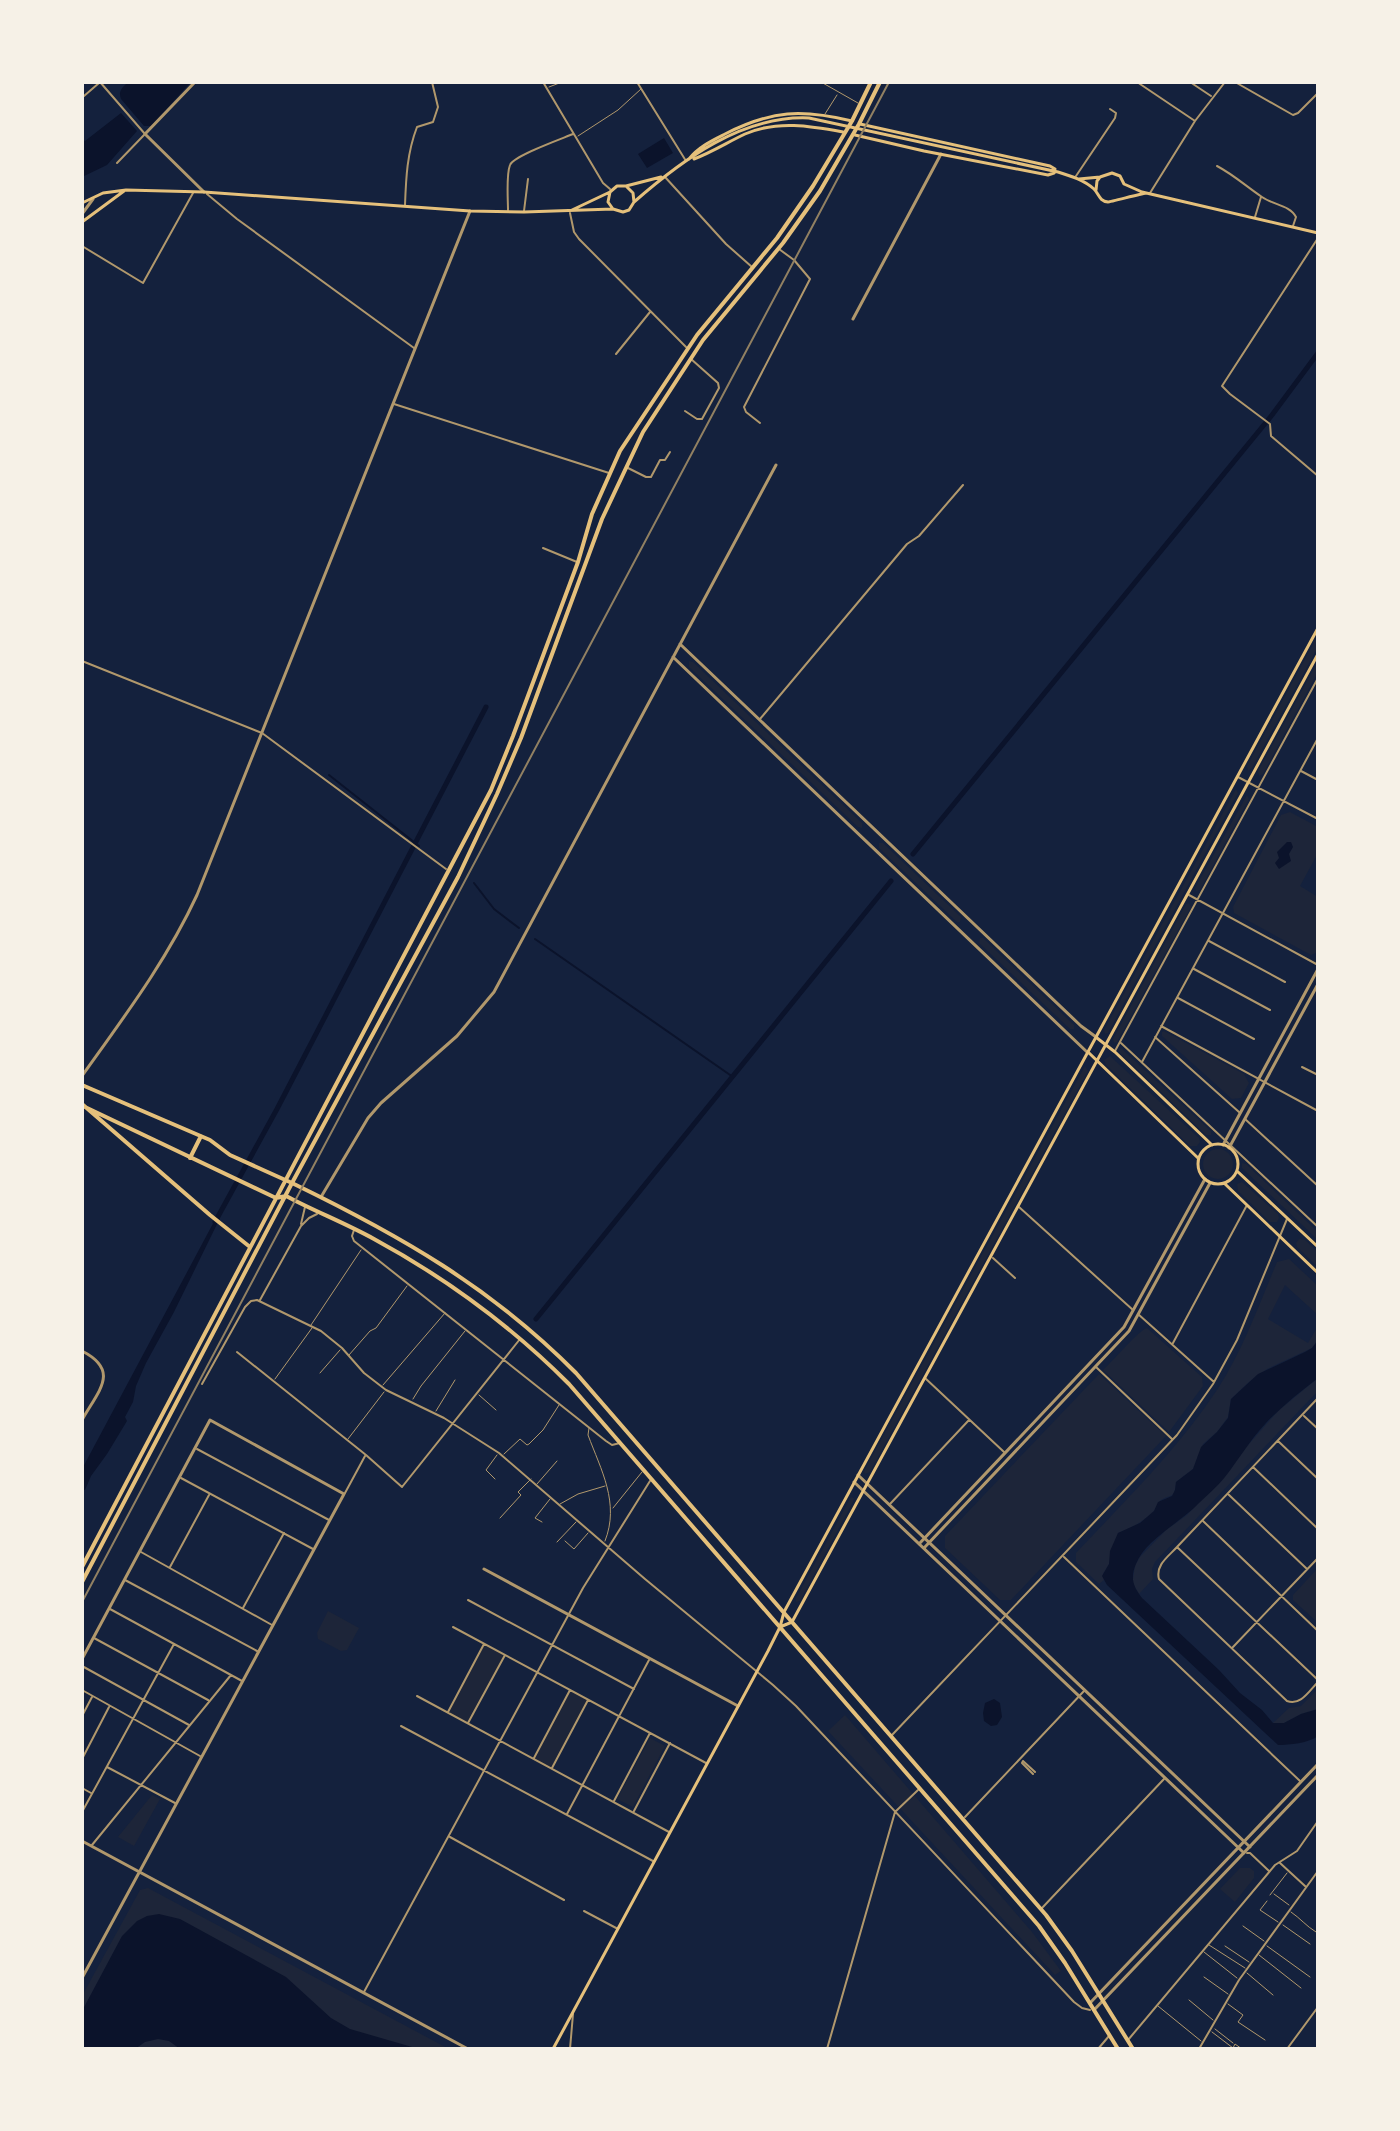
<svg xmlns="http://www.w3.org/2000/svg" width="1400" height="2131" font-family="'Alegreya Sans',sans-serif">
  <rect width="100%" height="100%" fill="#14213d"/>
  <path fill="#1d2539" d="M1318,635v12l-66,121 -4,3 -1,-5z
    M689,661l4,1 169,161v5l-4,-1 -169,-160z
    M1318,661v11l-55,102 -4,2 -1,-5z
    M1236,789l2,4 -130,240 -3,1 -1,-4z
    M1247,795l2,4 -49,91 -4,1 -1,-3z
    M1290,812l28,15v26l-18,33 18,11v55l-7,3 -77,-42 -1,-6 48,-92z
    M879,843h4l78,74 -1,5h-3l-78,-74z
    M1189,903l2,4 -74,135 -3,1 -1,-4 73,-135z
    M980,938h3l91,87v4h-4l-91,-86z
    M1164,1031l80,43 5,9 -8,15 -9,1 -70,-63v-4z
    M1121,1048l90,83v4h-5l-86,-82 -1,-3z
    M1110,1056l89,82 1,4 -3,4h-7l-84,-81 -2,-5z
    M1085,1066l3,5 -218,401 -5,2 -1,-3z
    M1203 1164a15 15 0 1 1 30 0a15 15 0 1 1-30 0Z
    M1242,1163l4,1 72,68v8l-76,-72z
    M1242,1182l36,32 1,4 -2,4h-7l-32,-31 -1,-7z
    M1299,1239l6,1 13,12v15l-21,-20 -1,-4z
    M1289,1259l29,27v29l-33,-30 -17,34 40,24 10,-17v14l-6,8 -45,21 -18,13 -18,17 -3,18 -11,15 -14,12 -10,25 -17,13c-1,19 -7,11 -16,19 -3,3 -4,8 -7,11 -10,10 -22,16 -35,21l-9,31 -6,10 1,6 -5,4 -23,-22v-9c49,-52 101,-103 141,-163 26,-40 42,-85 60,-128z
    M1147,1328l55,49 1,9 -34,46 -66,-62c10,-9 35,-39 44,-42z
    M1099,1374l67,62 -155,164h-11l-55,-52v-12z
    M1318,1378v13l-163,171 -3,7 1,10 -14,15 -6,-10v-5l2,-14 5,-8 26,-27 21,-15 91,-104z
    M851,1497l3,1 -1,4 -53,99 -4,1v-4z
    M1318,1568v52h-3l-22,-20v-5z
    M328,1611l31,17 -12,22 -6,1 -23,-12 -1,-6z
    M484,1644l21,11 -37,69 -21,-11z
    M1318,1689v20l-17,5 -17,9h-11l16,-15 12,-2z
    M570,1690l18,10 -36,69 -19,-10z
    M845,1715l187,217 29,39 -6,4 -227,-244z
    M650,1738l15,8 -32,61 -16,-8z
    M152,1795l8,4 -26,47 -16,-9z
    M1240,1868h10l4,3v7l-19,24 -15,-13z
    M148,1888l301,161h-367v-53l58,-106z"/>
  <path fill="#0b132b" d="M128,82h63l-40,44h-7l-23,-27c-3,-8 1,-11 7,-17z
    M121,113l16,18 -30,34 -25,12v-38l3,2z
    M664,138l9,15 -26,15 -9,-14z
    M1287,842h4l2,5 -4,7 2,7 -12,8 -4,-6 4,-5 -2,-6z
    M217,1216l3,2 -46,94 -28,51 -10,23 -3,16 -8,15 2,4 -20,33 -16,22 -6,14 -3,-1v-20z
    M1318,1340v38c-18,14 -36,28 -52,45 -16,17 -27,36 -41,54 -8,10 -18,18 -27,27 -17,18 -53,36 -62,60 -6,13 -3,23 6,34l77,72 21,23 22,17 11,13h11l17,-9 17,-5v27c-9,7 -29,9 -40,9l-171,-160 -5,-9 7,-12 1,-13 8,-18 22,-10 14,-12 4,-9 14,-6 3,-6 1,-8 17,-13 8,-22 16,-15 11,-14 3,-19 27,-25 47,-22 7,-4z
    M994,1699l6,4 2,14 -5,8 -6,1 -7,-5 -1,-8 2,-10z
    M159,1914l21,5 106,58 45,41 19,11 69,20h-239l-11,-8 -11,-2 -13,3 -10,7h-53v-38l40,-75 15,-15 10,-5z"/>
  <g fill="none" stroke-linecap="round" stroke-linejoin="round">
    <path stroke="#0b132b" stroke-width="2" d="M329,775l90,71
      M474,883l20,26 25,19
      M535,939l198,138"/>
    <path stroke="#0b132b" stroke-width="5" d="M913,854l359,-439 46,-62
      M215,1222l62,-113 209,-402
      M536,1319l355,-438"/>
    <path stroke="#b1986c" stroke-width="1" d="M821,82l37,21
      M549,87l13,-5
      M825,114l12,-19
      M578,136l40,-26 23,-21
      M311,1325l50,-75
      M349,1355l21,-24 6,-3 31,-42
      M320,1373l20,-23
      M275,1379l37,-51
      M383,1385l62,-72
      M479,1395l17,15
      M413,1399l8,-13 44,-55
      M436,1411l19,-31
      M589,1428l-1,7c13,35 32,68 17,106
      M348,1439l36,-47
      M504,1454l16,-15 7,6 2,-1 14,-14 16,-25
      M495,1479l-9,-9 11,-15
      M537,1484l20,-23
      M560,1504l18,-10 27,-8
      M613,1508l29,-36
      M500,1518l21,-23 -3,-3 13,-13
      M542,1522l-7,-4 15,-19
      M565,1541l9,8 14,-16
      M557,1542l19,-20
      M1274,1894l15,11
      M1270,1895l17,-22
      M1267,1901l-7,9 18,12
      M1291,1912c9,6 15,14 25,20
      M1283,1925l27,19
      M1243,1926l21,15
      M1209,1945l36,23
      M1225,1946l24,16
      M1267,1946l43,31
      M1204,1952l33,26
      M1259,1955l42,33
      M1247,1973l26,22
      M1204,1977l24,17
      M1189,2000l24,20
      M1228,2004l15,11 -5,7 27,18
      M1158,2006l43,35
      M1215,2029l18,14
      M1212,2032l21,16 2,-4 7,5"/>
    <path stroke="#b1986c" stroke-width="2" d="M100,82l45,52 -28,29
      M543,82l60,101 7,6
      M637,82l49,79
      M1137,82l58,39
      M1190,82l21,14
      M1235,82l58,33 5,-2 20,-20
      M84,96l15,-13
      M1217,166c17,9 30,21 45,31 11,8 28,8 34,20l-3,9
      M1076,176l39,-58 1,-5 -6,-4
      M665,177l61,67 26,23
      M1150,193l45,-72 30,-39
      M207,194l30,25 177,129
      M405,205c1,-27 2,-52 12,-78l16,-5 5,-15 -6,-25
      M508,210c0,-11 -2,-35 2,-45 3,-9 51,-26 63,-31
      M524,211l4,-32
      M570,213l4,19 5,7 108,109
      M1255,217l6,-20
      M1318,238l-96,148 8,8 40,30 1,12 47,40
      M82,246l61,37 50,-90
      M616,354l34,-42
      M394,404l215,69
      M685,411l12,8h5l17,-31 -1,-5 -27,-24
      M760,423l-14,-11 -2,-5 66,-128 -16,-19 -15,-11
      M626,467l20,10h5l9,-17h5l5,-8
      M543,548l34,14
      M82,661l180,72 184,136
      M760,719l147,-175 12,-8 44,-51
      M1301,771l17,9
      M1238,777l80,42
      M1189,895l129,70
      M1209,941l76,41
      M1194,969l76,41
      M1178,998l76,41
      M1161,1026l157,85
      M1155,1037l84,75
      M1121,1043l197,184
      M1115,1051l203,-373
      M1142,1062l176,-324
      M1302,1067l16,8
      M1245,1119l73,67
      M1019,1207l114,103
      M301,1224l4,-17
      M354,1230l-2,6 2,5 252,200 6,4 8,-2
      M993,1258l22,20
      M260,1300l41,-74 8,-8 8,-4
      M1138,1314l76,68
      M1173,1343l74,-138
      M237,1352l129,103 36,32 118,-148
      M1096,1367l76,72
      M925,1378l79,74
      M202,1384l43,-77 6,-6 6,-1 64,31 21,17 22,25 22,17 58,28 55,35 146,126 128,106 23,21 278,296 8,6 8,2
      M1318,1398l-141,149c-8,9 -22,18 -18,32l128,122c14,5 22,-10 31,-19
      M1304,1416l14,13
      M1278,1441l40,38
      M197,1449l132,71
      M1253,1467l65,62
      M181,1478l132,71
      M345,1493l20,-37
      M1228,1494l79,75
      M890,1504l79,-84
      M1203,1521l115,110
      M1177,1547l141,133
      M141,1552l131,73
      M1064,1557l236,224
      M170,1567l39,-72
      M125,1580l132,71
      M468,1600l166,89
      M243,1608l41,-75
      M110,1609l132,72
      M453,1627l253,136
      M94,1638l114,62
      M1233,1647l85,-89
      M82,1666l107,59
      M82,1690l118,66
      M417,1696l252,136
      M448,1712l36,-68
      M82,1716l10,-19
      M468,1723l37,-68
      M401,1726l252,135
      M892,1735l285,-300 36,-51 24,-44 50,-121
      M534,1758l36,-68
      M82,1759l27,-52
      M107,1767l68,36
      M552,1768l36,-68
      M1033,1774l-11,-11 1,-2 12,11
      M82,1788l9,5
      M614,1801l36,-68
      M634,1811l36,-68
      M82,1812l92,-168
      M567,1814l82,-154
      M965,1817l119,-126
      M450,1837l114,63
      M92,1845l139,-170
      M1247,1853h3l19,18
      M1280,1863l25,23
      M1042,1908l122,-129
      M584,1911l34,18
      M364,1992l219,-404 67,-107
      M1128,2040l147,-175 22,-14 21,-30
      M570,2049l3,-35
      M827,2049l68,-237 23,-22
      M1098,2049l11,-13
      M1199,2049l40,-69 79,-109
      M1287,2049l31,-42"/>
    <path stroke="#b1986c" stroke-width="3" d="M195,82l-50,52 59,58
      M82,214l11,-15
      M853,319l88,-165
      M680,644l401,382 15,11
      M673,657l414,395
      M82,1076c42,-59 85,-116 115,-181l273,-684
      M1223,1145l95,-176
      M1229,1148l89,-164
      M321,1197l47,-79 13,-15 76,-67 37,-44 282,-527
      M82,1351c39,20 16,40 0,69
      M858,1475l392,372
      M854,1482l390,371
      M919,1544l205,-217 81,-148
      M924,1548l205,-217 81,-148
      M484,1569l254,137
      M82,1659l128,-239 134,74 -262,484
      M82,1841l386,208
      M1090,2003l228,-239
      M1094,2010l224,-235"/>
    <path stroke="#e5c07b" stroke-width="3" d="M860,124l190,42 5,3
      M855,135l69,16 124,24 6,-2
      M689,159c9,-12 24,-19 36,-25 47,-24 77,-25 127,-13
      M694,159c18,-7 34,-17 51,-25 32,-14 66,-8 98,-2
      M1079,179l21,-2 12,-4 8,3 4,8 18,8 176,41
      M626,186l7,7 1,9
      M1096,190l1,-9 3,-4
      M610,192l-2,10 5,7
      M82,203l21,-10 23,-3 78,2 266,19 54,1 89,-3 10,3 6,-2 5,-8c48,-42 108,-87 175,-84l249,54c13,4 26,8 36,17 5,5 5,12 14,13 2,0 32,-8 38,-9
      M572,210l38,-18 7,-6h9l35,-9
      M82,222l42,-31
      M1097,1038l18,14 97,93
      M1088,1052l110,106
      M1198 1164a20 20 0 1 1 40 0a20 20 0 1 1-40 0Z
      M1237,1171l81,76
      M1224,1183l94,90
      M780,1627l12,-5 526,-968
      M553,2049l215,-398 12,-24 4,-15 534,-984"/>
    <path stroke="#e5c07b" stroke-width="4" d="M292,1183c107,52 199,104 284,190l470,542 26,36 61,98
      M286,1196c28,15 59,27 88,43 72,39 137,87 195,145l470,542 26,37 53,86"/>
    <path stroke="#e5c07b" stroke-width="4" d="M82,1085l128,55 20,15 62,28
      M82,1104l128,111 40,32
      M85,1107l191,91 10,-2
      M190,1158l11,-22
      M82,1567l409,-777 22,-54 65,-174 14,-48 28,-63 77,-116 80,-97 36,-52 39,-65 19,-39
      M82,1582l210,-399 166,-306 39,-83 24,-56 81,-219 41,-87 60,-92 80,-97 37,-52 39,-67 21,-42"/>
    <path stroke="#918062" stroke-width="2" d="M82,1602l807,-1520"/>
  </g>
  <rect width="1400" height="2131" fill="none" stroke="#f6f1e7" stroke-width="168"/>
</svg>
